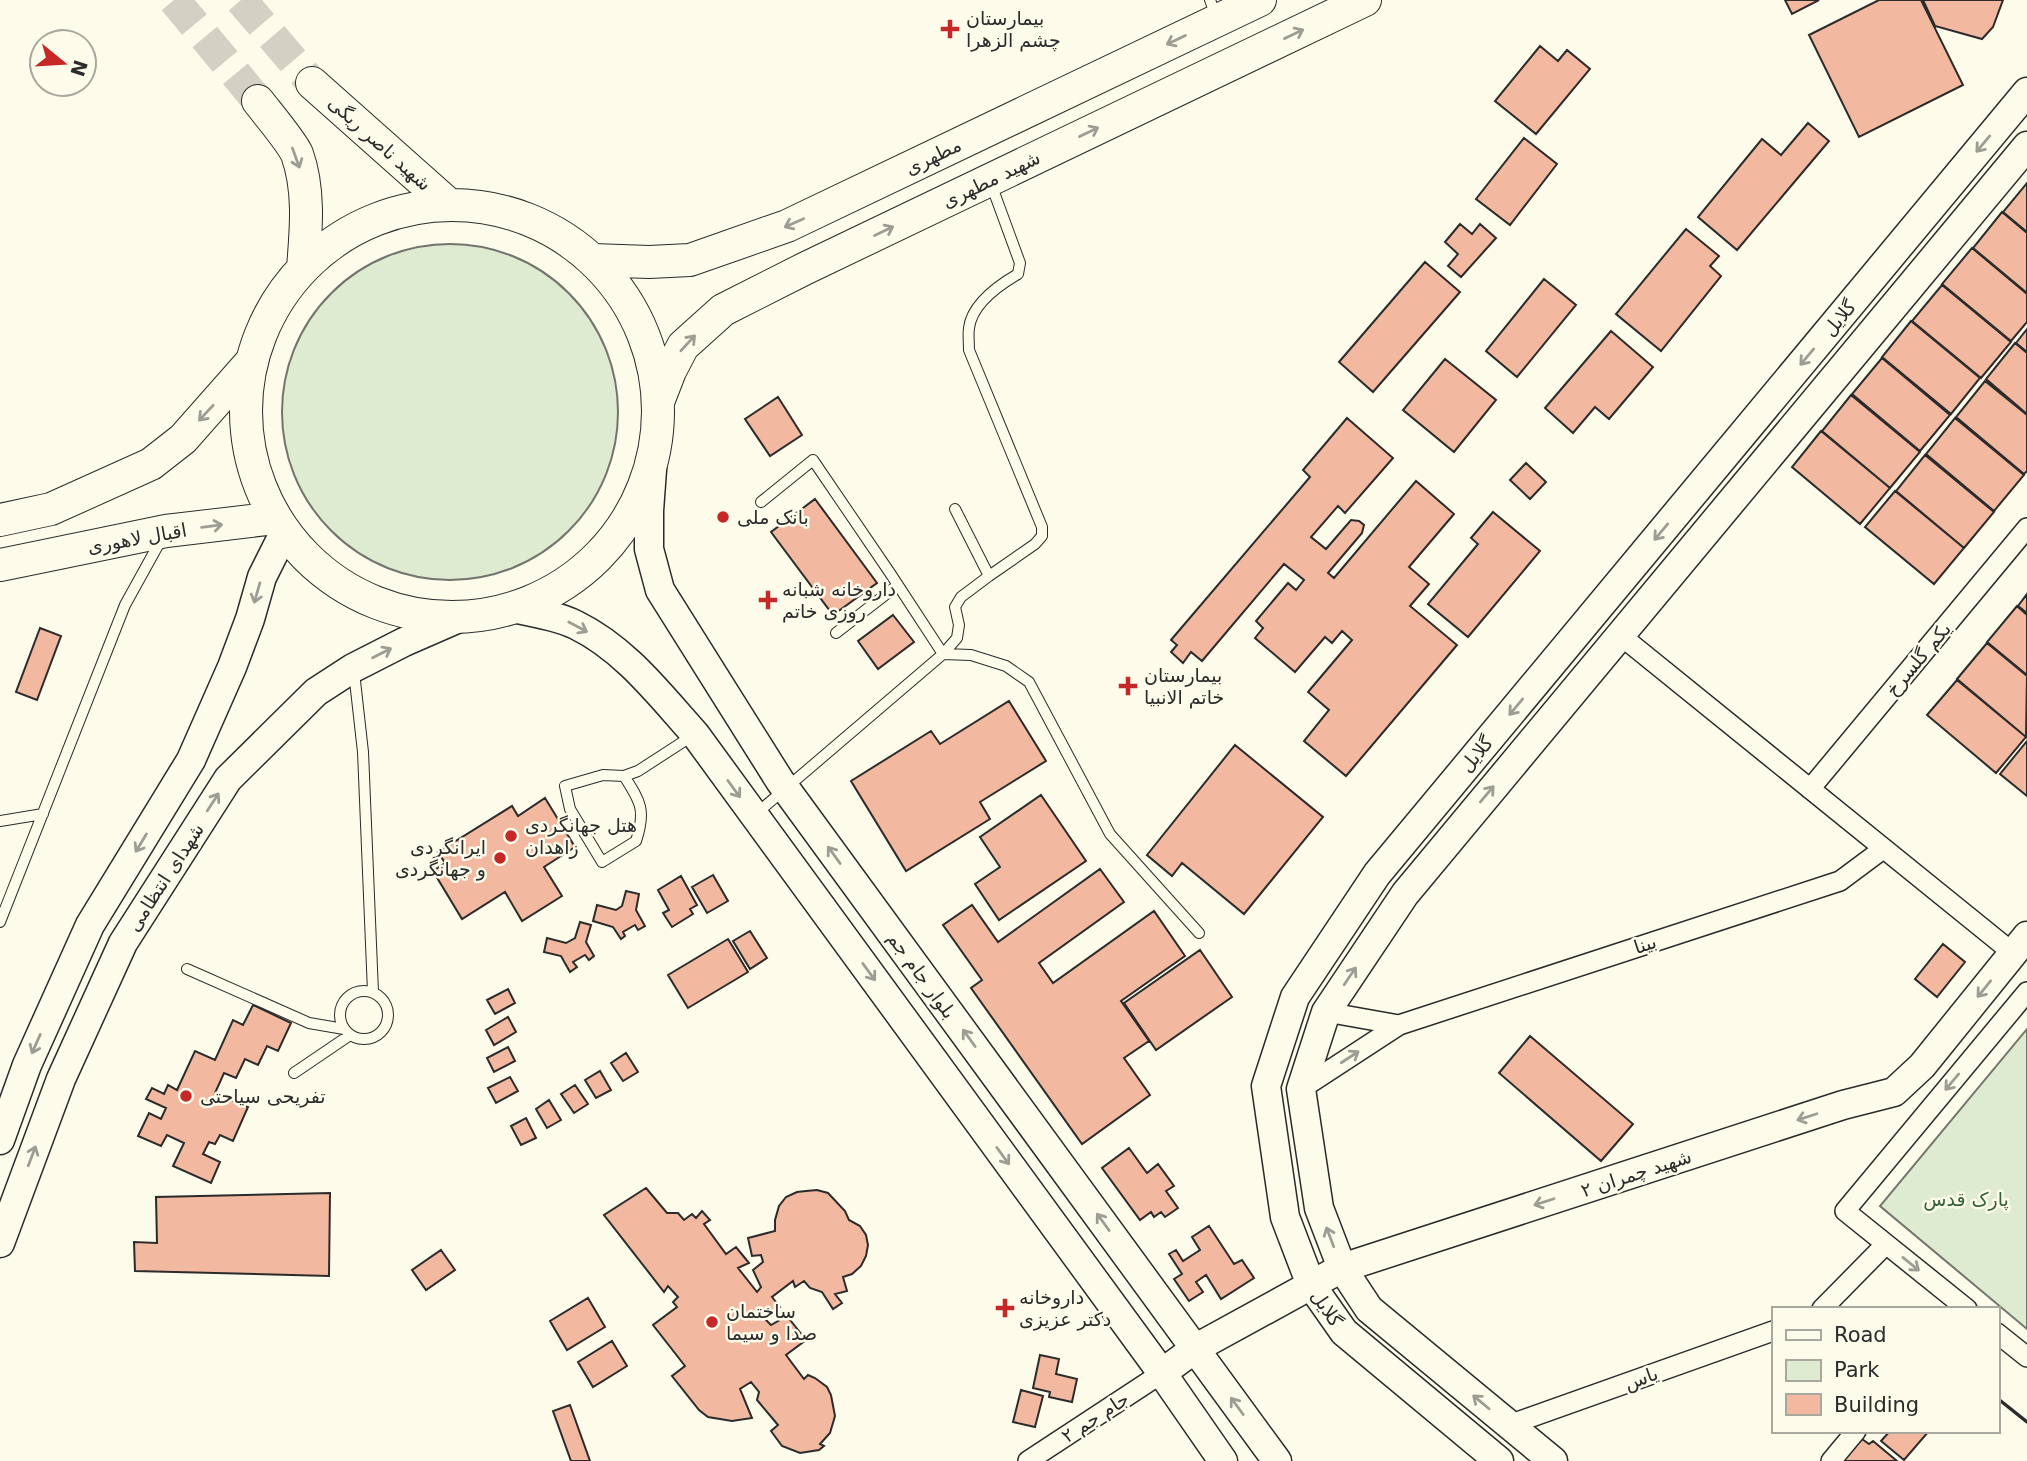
<svg xmlns="http://www.w3.org/2000/svg" width="2027" height="1461" font-family="'DejaVu Sans','Noto Sans Arabic',sans-serif">
  <rect width="100%" height="100%" fill="#fdfbea"/>
  <path fill="#deebd1" stroke="#74746e" stroke-width="2" d="M282 412a168 168 0 1 1 336 0a168 168 0 1 1-336 0Z
    M2027,1029v300l-147,-123z"/>
  <path fill="#f2b8a0" stroke="#2b2b2b" stroke-width="2" d="M1785,0h34l-27,14z
    M1879,0h42l42,85 -104,52 -50,-102z
    M1923,0h80l-10,27 -11,12 -47,-13z
    M1540,46l18,15 9,-11 23,19 -54,65 -41,-33z
    M1808,123l21,18 -92,109 -39,-33 64,-78 19,16z
    M1524,138l33,26 -47,61 -34,-26z
    M2027,183v49l-24,-20z
    M2002,212l25,21v60l-54,-45z
    M1460,224l12,10 8,-10 16,14 -35,39 -13,-11 10,-12 -13,-12z
    M1686,229l33,27 -9,10 11,10 -60,75 -45,-37z
    M1972,248l55,46v28l-16,19 -69,-57z
    M1425,262l35,30 -87,100 -34,-30z
    M1544,279l32,26 -59,72 -31,-26z
    M1942,285l69,57 -30,36 -69,-57z
    M1911,321l69,57 -29,36 -69,-57z
    M2027,329v23l-11,-9z
    M1611,331l42,36 -44,52 -14,-12 -22,26 -28,-25z
    M2015,343l12,10v61l-41,-35z
    M1882,358l68,57 -30,36 -68,-57z
    M1445,359l51,41 -42,52 -51,-42z
    M1985,381l42,34v56l-3,3 -68,-57z
    M1851,395l69,57 -30,36 -68,-57z
    M778,397l24,38 -32,21 -25,-37z
    M1347,418l46,40 -48,55 -7,-7 -27,31 15,12 25,-29 8,1 5,4 -2,8 -34,40 6,5 82,-97 38,33 -45,53 20,17 -19,22 47,39 -111,131 -42,-35 25,-31 -21,-18 44,-52 -10,-9 -10,12 -7,-6 -30,35 -40,-34 8,-10 -7,-7 32,-38 8,7 8,-10 -20,-16 -82,97 -11,-9 -8,11 -12,-11 6,-7 -6,-5 139,-163 -7,-7z
    M1955,418l69,57 -30,36 -68,-57z
    M1821,431l69,57 -30,36 -68,-57z
    M1925,455l69,57 -30,36 -68,-57z
    M1526,463l20,19 -16,17 -20,-19z
    M1895,491l69,57 -30,36 -69,-57z
    M815,499l62,84 -44,32 -62,-83z
    M1493,512l47,39 -72,86 -40,-33 50,-60 -7,-6z
    M2027,594v19l-9,-7z
    M2017,606l10,9v60l-40,-33z
    M893,615l21,27 -36,27 -20,-28z
    M40,628l21,8 -24,64 -21,-8z
    M1987,643l40,33 -1,61 -69,-58z
    M1957,680l69,57 -30,36 -69,-58z
    M1009,701l37,60 -66,41 10,17 -84,52 -55,-90 80,-50 9,13z
    M2027,741v55l-27,-22z
    M1235,745l88,72 -79,97 -62,-51 -10,13 -25,-21z
    M1041,795l45,66 -87,59 -24,-36 25,-17 -20,-30z
    M545,798l30,49 -31,20 18,29 -40,25 -17,-29 -43,27 -29,-48 12,-8 -7,-11 74,-46 6,10z
    M1100,869l24,33 -85,61 14,20 101,-72 31,45 -64,45 28,40 -25,17 26,37 -68,49 -111,-156 11,-8 -39,-55 29,-20 26,37z
    M713,875l15,26 -21,12 -15,-26z
    M681,876l16,29 -7,4 3,5 -21,13 -9,-14 6,-3 -11,-20z
    M626,891l13,3 -3,16 9,16 -7,4 -3,-5 -12,7 2,4 -4,3 -8,-12 -20,-6 4,-16 19,5 6,-4z
    M580,922l11,3 -5,17 8,14 -5,4 -4,-5 -12,7 4,5 -7,5 -9,-16 -17,-4 3,-14 19,5 9,-5z
    M750,931l17,27 -17,11 -17,-28z
    M728,939l20,33 -60,36 -20,-33z
    M1943,944l22,18 -28,35 -22,-18z
    M1200,950l32,47 -76,53 -32,-47z
    M508,989l7,14 -20,11 -8,-14z
    M253,1005l38,18 -13,28 -11,-5 -9,19 -13,-6 -9,19 -12,-5 -9,20 33,14 -15,34 -13,-6 -5,9 -6,-2 -6,12 17,8 -9,21 -38,-17 11,-23 -17,-8 -6,11 -23,-10 11,-23 12,6 5,-11 -20,-9 6,-11 12,6 4,-9 9,5 18,-39 20,9 18,-40 10,5z
    M508,1017l8,15 -22,13 -8,-15z
    M1530,1036l103,88 -32,37 -102,-88z
    M508,1047l7,14 -21,11 -7,-14z
    M626,1053l12,19 -15,9 -12,-18z
    M600,1071l11,19 -15,8 -11,-18z
    M510,1077l8,14 -22,12 -8,-15z
    M575,1085l13,19 -14,9 -13,-19z
    M549,1100l12,20 -14,8 -11,-19z
    M526,1118l10,20 -15,7 -10,-19z
    M1129,1148l18,25 11,-9 16,22 -8,5 12,17 -13,9 -4,-5 -7,5 -3,-5 -11,8 -38,-52z
    M646,1188l21,25h11l6,7 8,-6 4,4 6,-7 8,9 -6,4 22,30 10,-7 13,16 -11,5 19,24 4,-5 -8,-17 10,-8 -2,-7 -9,1 -4,-18 27,-7v-11l4,-14 7,-9 11,-5 9,-1 11,-1 11,3 17,18 4,9 11,6 6,9 2,10 -2,11 -5,10 -9,8 -9,3 4,14 -12,3 7,9 -9,6 -11,-17 -12,-4 -6,-7 -9,6 -2,-6 -21,16 8,10 -15,12 6,6 16,-9 19,24 -20,15 18,24 4,-4 7,3 12,9 4,8 4,21 -5,17 -10,11 4,2 -5,4 -19,3 -18,-7 -11,-15 7,-6 -21,-25 2,-8 -8,-10 -11,7 12,29 -20,3 -24,-4 -9,-7 -27,-34 13,-10 -32,-41 24,-18 -4,-5 5,-5 -10,-11 -4,6 -60,-77z
    M330,1193l-1,83 -194,-5 -1,-29 23,1 -1,-46z
    M1209,1226l25,38 8,-4 12,18 -33,21 -15,-24 -10,7 7,10 -14,9 -15,-22 8,-5 -13,-20 7,-4 7,11 17,-11 -8,-13z
    M441,1250l14,20 -29,20 -14,-20z
    M588,1298l17,29 -38,23 -17,-29z
    M612,1341l15,25 -34,21 -15,-25z
    M1040,1355l19,4 -3,15 21,5 -5,23 -23,-5 1,-5 -17,-4z
    M1021,1390l22,6 -8,31 -22,-5z
    M570,1405l20,56h-19l-18,-50z
    M1890,1431h39l-25,29 -23,-19z
    M1862,1439l7,5 4,-3 24,20h-55z"/>
  <g fill="none" stroke-linecap="round" stroke-linejoin="round">
    <path stroke="#d3d1c4" stroke-width="32" stroke-dasharray="32 16" stroke-linecap="butt" d="M174,0l84,101
      M241,0l71,83"/>
    <g stroke="#2b2b2b" stroke-width="12">
      <path id="lane" d="M1210,0l6,16
        M761,502l52,-42 77,113 53,81 28,1 35,11 23,16 81,152 89,99
        M989,576l46,-32 7,-8v-9l-73,-177c0,-7 -1,-15 0,-22 3,-24 30,-43 49,-54l2,-11 -29,-79
        M836,633l62,-48
        M354,672l9,80 10,240
        M624,776c17,26 22,35 12,65l-34,21 -32,-53 -5,-23 38,-11 21,1 14,-5 54,-35
        M757,813l186,-159 14,-16 2,-13 -4,-18 6,-10 28,-21 -34,-67
        M0,821l43,-7
        M0,922l125,-317 37,-67
        M187,969l122,54 35,6
        M340 1015a24 24 0 1 1 48 0a24 24 0 1 1-48 0Z
        M294,1073l56,-38"/>
    </g>
    <g stroke="#2b2b2b" stroke-width="22">
      <path id="street" d="M1620,635l393,318
        M1810,789l217,-261
        M1326,1012l73,13
        M1301,1089l98,-64 441,-144 43,-32
        M1822,1309l64,-65
        M1967,1309l-122,-98 182,-219
        M1997,1333l30,24
        M1509,1425l264,-94
        M1028,1461l134,-88
        M1831,1461l25,-30"/>
    </g>
    <g stroke="#2b2b2b" stroke-width="31">
      <path id="secondary" d="M653,456l-4,55v38l11,41 120,191 497,680
        M513,608c21,5 43,7 63,17 49,24 83,69 119,109l467,639 61,88
        M0,1140l27,-75 63,-140 101,-165 41,-93 18,-48 12,-42 23,-46
        M0,1243l61,-164 62,-136 105,-164 88,-87 37,-24 51,-26 55,-24
        M1162,1373l34,-25 146,-80 501,-163 51,-13 28,-26 105,-130
        M1499,1461l-155,-129 -33,-47 -26,-68 -19,-131 29,-89 82,-123 650,-782
        M1553,1461l-184,-152 -27,-41 -23,-60 -18,-119 25,-77 79,-118 622,-748"/>
    </g>
    <g stroke="#2b2b2b" stroke-width="34">
      <path id="primary" d="M312,83l135,120
        M258,101c10,13 33,40 39,53 13,36 9,77 6,114
        M246 411a206 206 0 1 1 412 0a206 206 0 1 1-412 0Z
        M593,260l56,2 41,-2 97,-34 473,-226
        M658,402l12,-31 13,-25 40,-36 81,-41 561,-269
        M0,520l51,-11 100,-45 32,-25 68,-77
        M0,565l166,-34 109,-13"/>
    </g>
    <use href="#lane" stroke="#fdfbea" stroke-width="10"/>
    <use href="#street" stroke="#fdfbea" stroke-width="19"/>
    <use href="#secondary" stroke="#fdfbea" stroke-width="28"/>
    <use href="#primary" stroke="#fdfbea" stroke-width="32"/>
    <path stroke="#2b2b2b" stroke-width="3.5" d="M1997,1398l30,24"/>
  </g>
  <defs><path id="oneway-shaft" d="M-6 0H5M1.5-3L5.5 0L1.5 3" fill="none" stroke-width="1.6" stroke-linecap="round" stroke-linejoin="round" transform="scale(1.75)"/></defs>
  <g stroke="#9e9d94">
    <use href="#oneway-shaft" transform="translate(1294 34) rotate(-26)"/>
    <use href="#oneway-shaft" transform="translate(1176 40) rotate(154)"/>
    <use href="#oneway-shaft" transform="translate(1089 132) rotate(-26)"/>
    <use href="#oneway-shaft" transform="translate(1983 144) rotate(130)"/>
    <use href="#oneway-shaft" transform="translate(296 158) rotate(70)"/>
    <use href="#oneway-shaft" transform="translate(794 223) rotate(156)"/>
    <use href="#oneway-shaft" transform="translate(884 231) rotate(-26)"/>
    <use href="#oneway-shaft" transform="translate(688 343) rotate(-47)"/>
    <use href="#oneway-shaft" transform="translate(1807 357) rotate(130)"/>
    <use href="#oneway-shaft" transform="translate(206 413) rotate(133)"/>
    <use href="#oneway-shaft" transform="translate(212 526) rotate(-7)"/>
    <use href="#oneway-shaft" transform="translate(1661 532) rotate(130)"/>
    <use href="#oneway-shaft" transform="translate(257 593) rotate(106)"/>
    <use href="#oneway-shaft" transform="translate(578 627) rotate(28)"/>
    <use href="#oneway-shaft" transform="translate(382 653) rotate(-27)"/>
    <use href="#oneway-shaft" transform="translate(1516 707) rotate(130)"/>
    <use href="#oneway-shaft" transform="translate(734 789) rotate(54)"/>
    <use href="#oneway-shaft" transform="translate(1487 794) rotate(-50)"/>
    <use href="#oneway-shaft" transform="translate(213 802) rotate(-57)"/>
    <use href="#oneway-shaft" transform="translate(141 843) rotate(121)"/>
    <use href="#oneway-shaft" transform="translate(834 855) rotate(-126)"/>
    <use href="#oneway-shaft" transform="translate(869 972) rotate(54)"/>
    <use href="#oneway-shaft" transform="translate(1350 976) rotate(-56)"/>
    <use href="#oneway-shaft" transform="translate(1984 989) rotate(129)"/>
    <use href="#oneway-shaft" transform="translate(969 1038) rotate(-126)"/>
    <use href="#oneway-shaft" transform="translate(36 1044) rotate(114)"/>
    <use href="#oneway-shaft" transform="translate(1350 1057) rotate(-33)"/>
    <use href="#oneway-shaft" transform="translate(1952 1082) rotate(130)"/>
    <use href="#oneway-shaft" transform="translate(1807 1117) rotate(162)"/>
    <use href="#oneway-shaft" transform="translate(32 1156) rotate(-69)"/>
    <use href="#oneway-shaft" transform="translate(1003 1156) rotate(54)"/>
    <use href="#oneway-shaft" transform="translate(1544 1202) rotate(162)"/>
    <use href="#oneway-shaft" transform="translate(1103 1222) rotate(-126)"/>
    <use href="#oneway-shaft" transform="translate(1330 1237) rotate(-111)"/>
    <use href="#oneway-shaft" transform="translate(1911 1264) rotate(39)"/>
    <use href="#oneway-shaft" transform="translate(1481 1402) rotate(-140)"/>
    <use href="#oneway-shaft" transform="translate(1237 1406) rotate(-126)"/>
  </g>
  <g fill="#c62828" stroke="#fdfbea" stroke-width="2.5">
    <path d="M946.5 18.5h7v7h7v7h-7v7h-7v-7h-7v-7h7z"/>
    <circle cx="723" cy="517" r="7"/>
    <path d="M764.5 589.5h7v7h7v7h-7v7h-7v-7h-7v-7h7z"/>
    <path d="M1124.5 675.5h7v7h7v7h-7v7h-7v-7h-7v-7h7z"/>
    <circle cx="511" cy="836" r="7"/>
    <circle cx="500" cy="858" r="7"/>
    <circle cx="186" cy="1096" r="7"/>
    <path d="M1001.5 1297.5h7v7h7v7h-7v7h-7v-7h-7v-7h7z"/>
    <circle cx="712" cy="1322" r="7"/>
  </g>
  <g text-anchor="middle" dominant-baseline="central" stroke-width="5" stroke-linejoin="round" paint-order="stroke">
    <g font-size="19" fill="#2b2b2b" stroke="#fdfbea" text-anchor="start">
      <text x="966" y="18">بیمارستان<tspan x="966" dy="22">چشم الزهرا</tspan></text>
      <text x="737" y="517">بانک ملی</text>
      <text x="782" y="589">داروخانه شبانه<tspan x="782" dy="22">روزی خاتم</tspan></text>
      <text x="1144" y="675">بیمارستان<tspan x="1144" dy="22">خاتم الانبیا</tspan></text>
      <text x="525" y="825">هتل جهانگردی<tspan x="525" dy="22">زاهدان</tspan></text>
      <text x="486" y="847" text-anchor="end">ایرانگردی<tspan x="486" dy="22">و جهانگردی</tspan></text>
      <text x="200" y="1096">تفریحی سیاحتی</text>
      <text x="1019" y="1297">داروخانه<tspan x="1019" dy="22">دکتر عزیزی</tspan></text>
      <text x="726" y="1311">ساختمان<tspan x="726" dy="22">صدا و سیما</tspan></text>
    </g>
    <g font-size="19" fill="#2b2b2b" stroke="#fdfbea">
      <text transform="translate(380 143) rotate(42)">شهید ناصر ریگی</text>
      <text transform="translate(933 156) rotate(-26)">مطهری</text>
      <text transform="translate(991 179) rotate(-26)">شهید مطهری</text>
      <text transform="translate(1839 318) rotate(-50)">گلایل</text>
      <text transform="translate(137 538) rotate(-10)">اقبال لاهوری</text>
      <text transform="translate(1918 659) rotate(-50)">یکم گلسرخ</text>
      <text transform="translate(1476 754) rotate(-50)">گلایل</text>
      <text transform="translate(165 877) rotate(-57)">شهدای انتظامی</text>
      <text transform="translate(1645 944) rotate(-18)">بینا</text>
      <text transform="translate(922 975) rotate(54)">بلوار جام جم</text>
      <text transform="translate(1636 1173) rotate(-18)">شهید چمران ۲</text>
      <text transform="translate(1327 1308) rotate(56)">گلایل</text>
      <text transform="translate(1641 1378) rotate(-20)">یاس</text>
      <text transform="translate(1095 1417) rotate(-33)">جام جم ۲</text>
    </g>
    <g font-size="19" fill="#34623c" stroke="#fdfbea">
      <text x="1966" y="1199">پارک قدس</text>
    </g>
  </g>
  <rect x="1772" y="1307" width="228" height="126" fill="#fdfbea" stroke="#a9a89e" stroke-width="2"/>
  <rect x="1786" y="1330" width="35" height="10" fill="#fdfbea" stroke="#a9a89e" stroke-width="2"/>
  <text x="1834" y="1342" font-size="21" fill="#2b2b2b">Road</text>
  <rect x="1786" y="1360" width="35" height="21" fill="#deebd1" stroke="#a9a89e" stroke-width="2"/>
  <text x="1834" y="1377" font-size="21" fill="#2b2b2b">Park</text>
  <rect x="1786" y="1394" width="35" height="21" fill="#f2b8a0" stroke="#a9a89e" stroke-width="2"/>
  <text x="1834" y="1412" font-size="21" fill="#2b2b2b">Building</text>
  <g transform="translate(63 63) rotate(108)"><circle r="33" fill="#fdfbea" stroke="#a9a89e" stroke-width="2"/>
  <path d="M0-5L12 26L0 18L-12 26Z" fill="#c62828"/>
  <text y="-10" font-size="19" font-weight="bold" text-anchor="middle" fill="#2b2b2b">N</text>
  </g>
</svg>
